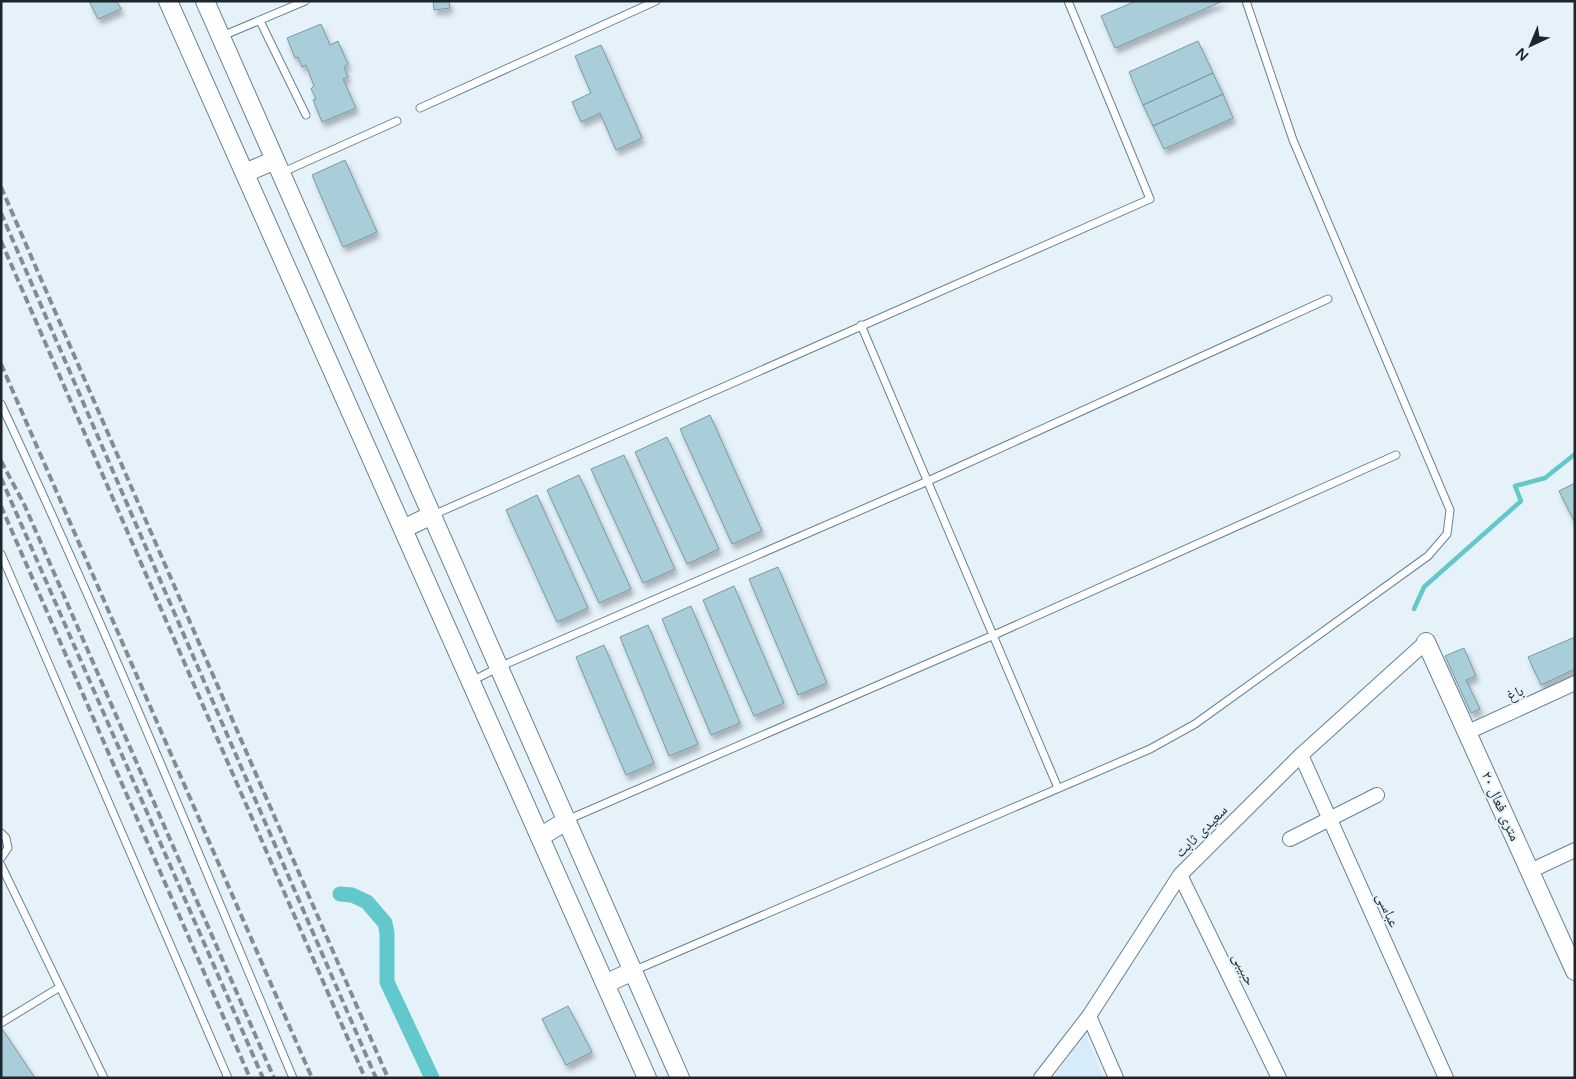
<svg xmlns="http://www.w3.org/2000/svg" width="1576" height="1079" font-family="'Varela Round','Noto Naskh Arabic',sans-serif">
  <defs>
    <filter id="shadow"><feDropShadow dx="3" dy="5.5" stdDeviation="2.5" flood-color="#0004"/></filter>
  </defs>
  <rect width="100%" height="100%" fill="#e6f2fa"/>
  <path fill="#d6ecfb" d="M1085,1034l19,44h-51z"/>
  <g fill="none" stroke-linecap="round" stroke-linejoin="round">
    <path stroke="#62c8cb" stroke-width="4.5" d="M1414,609l10,-22 97,-86 -6,-15 30,-8 30,-24"/>
    <path stroke="#62c8cb" stroke-width="15" d="M340,894l12,1 15,7 18,21 2,10v49l45,96"/>
  </g>
  <path fill="#a9cdd9" stroke="#779aa4" filter="url(#shadow)" d="M89,1h28l4,8 -23,10z
    M433,1h16l1,7 -16,2z
    M1136,1h87l-108,47 -14,-32z
    M321,24l9,21 8,-4 10,23 -4,3 4,10 -5,2 13,29 -34,14 -9,-22 3,-1 -5,-10 3,-3 -8,-21 -4,2 -4,-10 -3,1 -8,-20z
    M1198,41l15,32 -70,32 -14,-33z
    M601,45l41,93 -26,12 -16,-37 -19,9 -9,-20 19,-9 -16,-37z
    M1213,73l10,21 -70,32 -10,-21z
    M1223,94l10,24 -69,31 -11,-23z
    M345,160l32,72 -34,15 -31,-72z
    M710,415l52,116 -30,13 -52,-115z
    M667,437l52,112 -32,15 -52,-112z
    M624,455l51,114 -32,14 -52,-114z
    M579,475l52,114 -32,14 -52,-113z
    M1575,483v40l-16,-32z
    M537,495l51,113 -31,14 -51,-112z
    M778,567l49,116 -29,12 -49,-116z
    M734,586l50,117 -30,13 -51,-116z
    M691,606l49,117 -29,12 -49,-116z
    M648,625l50,119 -29,12 -49,-119z
    M1575,637v32l-34,16 -13,-28z
    M604,645l50,118 -28,12 -50,-118z
    M1464,648l12,28 -10,4 14,29 -9,4 -26,-57z
    M568,1006l24,46 -26,13 -24,-46z
    M1,1027l34,51h-34z"/>
  <g fill="none" stroke-linecap="round" stroke-linejoin="round">
    <g stroke="#678193" stroke-width="9">
      <path id="service" d="M260,21l46,94
        M220,37l85,-36
        M420,108l236,-107
        M281,173l116,-52
        M861,325l197,463
        M1,404c104,222 197,448 292,674
        M433,515l717,-316 -82,-198
        M1,554l227,524
        M472,681l27,-14 429,-186 400,-182
        M567,820l427,-185 402,-180
        M1,833l5,5 2,10 -7,10
        M1,865l103,213
        M633,971l517,-222 45,-25 233,-168 19,-22 3,-24 -157,-370 -47,-139
        M1,1023l59,-36"/>
    </g>
    <g stroke="#678193" stroke-width="16">
      <path id="minor" d="M1468,732l107,-49
        M1301,755l145,323
        M1290,839l87,-44
        M1530,871l45,-21
        M1180,875l99,203
        M1089,1016l27,62
        M1041,1078l48,-62 91,-141 121,-120 125,-113"/>
    </g>
    <g stroke="#678193" stroke-width="20">
      <path id="tertiary" d="M168,1l479,1077
        M205,1l475,1077
        M245,173l30,-13
        M403,529l29,-14
        M1426,642l149,329
        M540,837l26,-16
        M605,984l28,-13"/>
    </g>
    <use href="#service" stroke="#fff" stroke-width="7"/>
    <use href="#minor" stroke="#fff" stroke-width="14"/>
    <use href="#tertiary" stroke="#fff" stroke-width="18"/>
    <path stroke="#818d94" stroke-width="4" stroke-dasharray="8 4" stroke-linecap="butt" d="M1,187l387,891
      M1,213l375,865
      M1,241l364,837
      M1,364l311,714
      M1,461l23,43 250,574
      M1,478l262,600
      M1,506l249,572"/>
  </g>
  <g text-anchor="middle" dominant-baseline="central" stroke-width="4" stroke-linejoin="round" paint-order="stroke">
    <g font-size="15" fill="#1a252c" stroke="#e6f2fa">
      <text transform="translate(1515 693) rotate(-25)">باغ</text>
      <text transform="translate(1501 806) rotate(66)">۲۰ متری فعال</text>
      <text transform="translate(1201 831) rotate(-45)">سعیدی ثابت</text>
      <text transform="translate(1388 910) rotate(66)">عباسی</text>
      <text transform="translate(1244 969) rotate(64)">حبیبی</text>
    </g>
  </g>
  <rect width="1576" height="1079" fill="none" stroke="#1a252c" stroke-width="5"/>
  <g transform="translate(1531 45) rotate(224)" stroke="#e6f2fa" stroke-width="4" paint-order="stroke">
  <path d="M0-4L9 19L0 12L-9 19Z" fill="#1a252c"/>
  <text y="-8" font-size="14" font-weight="bold" text-anchor="middle" fill="#1a252c">N</text>
  </g>
</svg>
